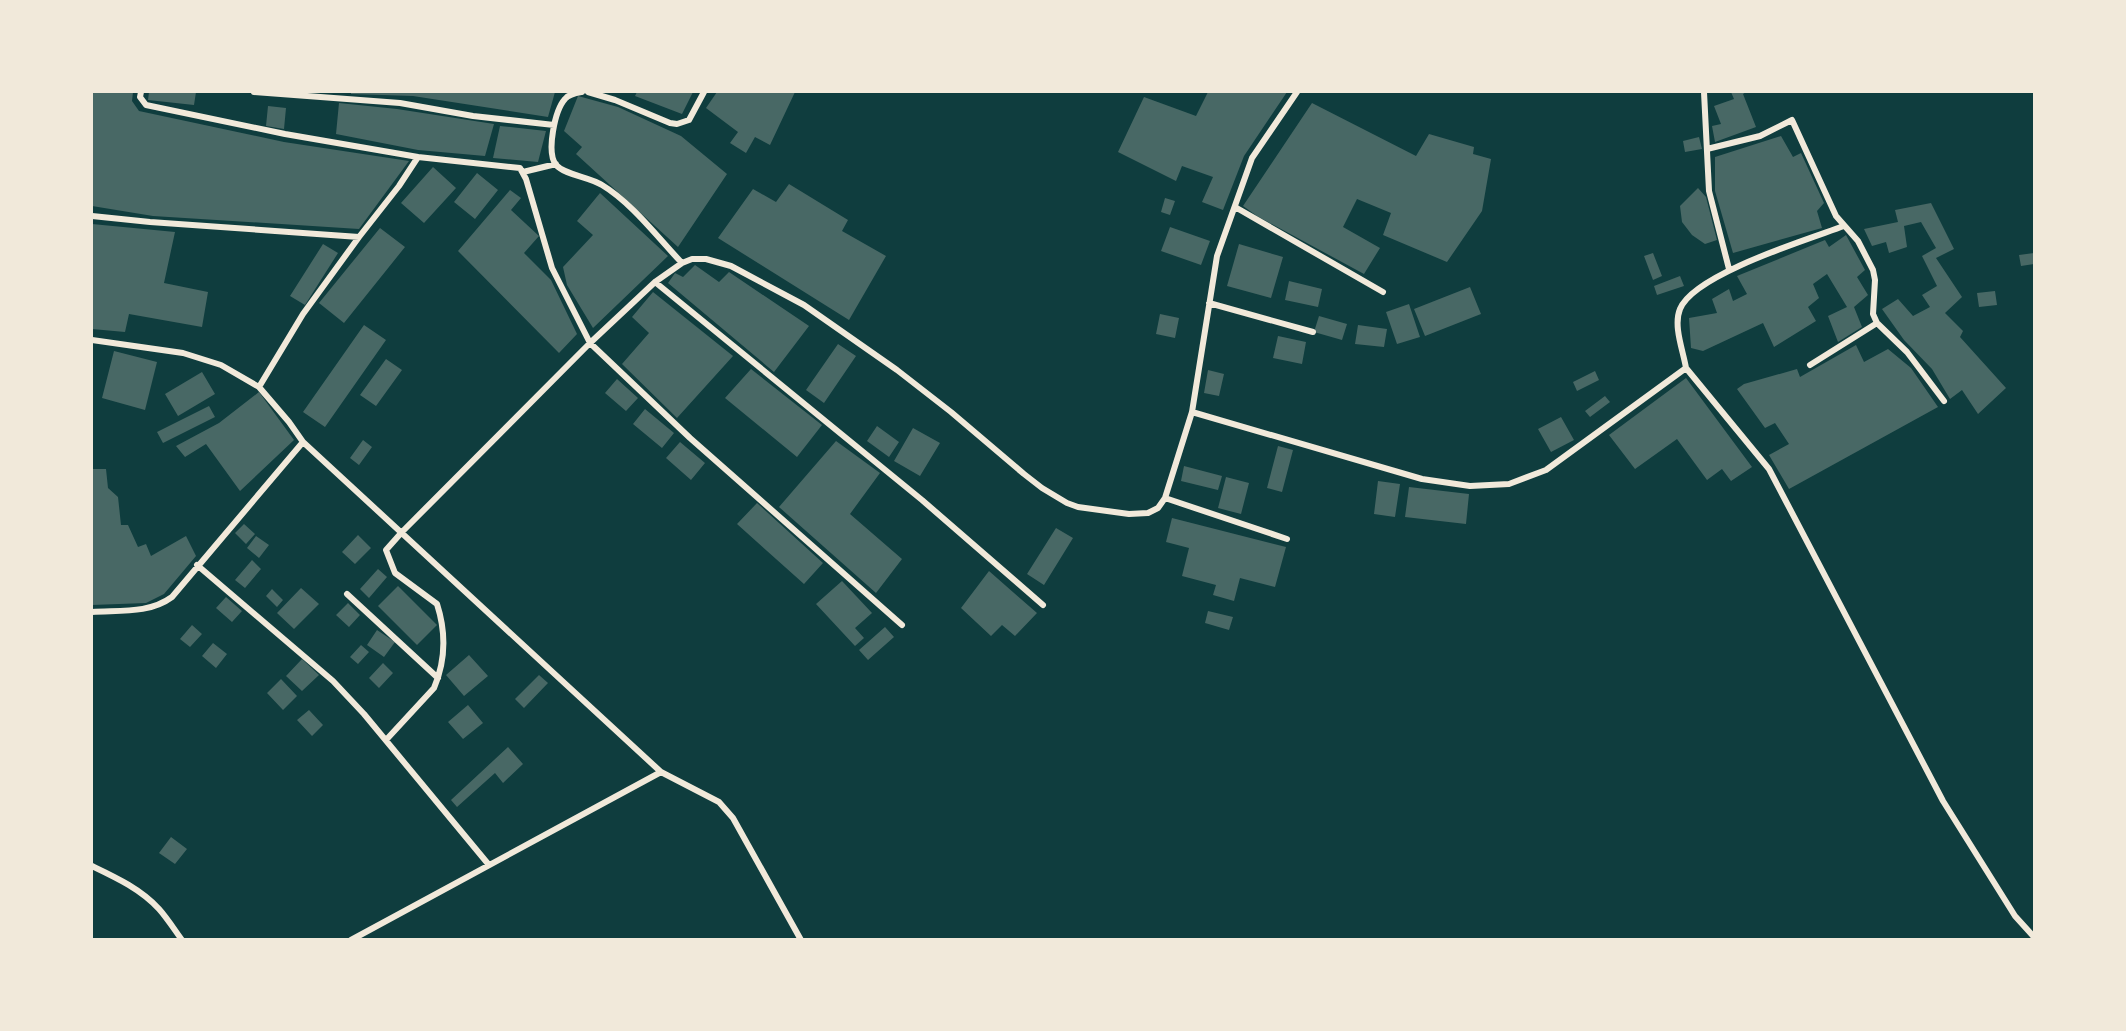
<svg xmlns="http://www.w3.org/2000/svg" width="2126" height="1031" font-family="Spectral,serif">
  <rect width="100%" height="100%" fill="#0f3d3e"/>
  <path fill="#486865" d="M92,92h41l-1,9 7,10 145,31 125,19 -50,68 -206,-13 -61,-10z
    M149,92h47l-2,13 -46,-5z
    M351,92h204l-7,25 -135,-21 -62,-2z
    M637,92h56l-11,22 -47,-18z
    M717,92h78l-25,53 -15,-8 -9,16 -16,-10 8,-11 -32,-24z
    M1208,92h79l-43,64 -21,54 -21,-8 11,-25 -31,-11 -6,15 -58,-29 26,-55 52,19z
    M1731,92h15l-3,2 13,33 -41,15 -3,-16 9,-2 -7,-18 20,-7z
    M578,96l40,11 63,29 46,38 -49,73 -102,-93 6,-7 -18,-16z
    M339,103l58,6 97,15 -9,32 -67,-6 -82,-16z
    M1312,103l104,53 13,-22 45,13 -1,7 18,5 -9,52 -35,51 -64,-27 8,-22 -34,-14 -14,28 37,21 -16,26 -107,-58 -14,-10z
    M268,106l18,2 -2,21 -18,-3z
    M500,126l46,5 -8,31 -45,-4z
    M1781,136l12,21 8,-4 23,50 -7,8 5,17 -89,25 -18,-62v-34z
    M1699,137l3,12 -17,3 -2,-11z
    M433,167l23,21 -32,35 -23,-20z
    M477,173l21,17 -23,29 -21,-17z
    M789,184l59,36 -6,11 44,25 -37,64 -131,-82 35,-49 23,13z
    M1698,188l8,9 11,43 -12,4 -13,-9 -10,-13 -2,-16z
    M510,190l11,8 -10,12 28,26 -15,17 27,27 26,54 -18,19 -101,-102z
    M600,193l68,63 -75,72 -26,-43 -4,-18 30,-32 -16,-14z
    M1165,198l10,3 -5,14 -9,-3z
    M1931,203l23,46 -18,9 26,39 -17,16 18,18 -3,6 46,51 -28,26 -16,-24 -12,9 -18,-30 -28,-29 -22,-31 16,-10 15,17 17,-9 -8,-12 15,-9 -15,-30 14,-8 -15,-26 -17,4 3,21 -18,6 -3,-11 -14,4 -8,-17 34,-7 -3,-12z
    M92,224l83,8 -11,51 44,9 -6,35 -73,-13 -4,18 -33,-3z
    M1170,227l40,14 -9,24 -40,-14z
    M380,228l25,19 -61,76 -25,-20z
    M1846,235l19,35 -8,7 11,18 -14,12 8,20 -24,15 -10,-26 19,-9 -20,-33 -14,10 6,14 -11,9 8,14 -42,26 -11,-24 -60,28 -12,-3 -2,-30 28,-5 -5,-14 17,-10 4,12 14,-7 -10,-18 88,-36 4,7z
    M323,244l15,9 -33,52 -15,-9z
    M1239,244l44,13 -12,41 -44,-12z
    M1653,253l9,23 -9,4 -9,-24z
    M2034,253v11l-13,2 -2,-11z
    M695,265l24,17 10,-10 80,54 -35,46 -106,-89 7,-10 8,4z
    M1680,276l4,10 -27,9 -3,-9z
    M1289,281l33,8 -4,18 -33,-7z
    M1470,287l11,27 -56,22 -11,-27z
    M1995,291l2,14 -18,2 -2,-14z
    M653,292l80,64 -56,62 -55,-54 27,-31 -17,-16z
    M1409,304l11,33 -23,7 -11,-32z
    M1160,314l19,4 -4,20 -19,-4z
    M1319,316l28,8 -5,16 -28,-8z
    M364,325l22,15 -61,87 -22,-15z
    M1358,325l29,4 -3,18 -29,-3z
    M1278,336l28,6 -4,22 -29,-6z
    M838,344l18,12 -32,47 -18,-13z
    M1856,345l8,17 24,-13 23,19 27,39 -149,82 -20,-34 20,-11 -14,-21 -10,5 -28,-39 7,-5 53,-15 3,8z
    M114,351l43,11 -12,48 -43,-12z
    M386,359l16,11 -26,36 -16,-11z
    M751,369l71,56 -25,32 -72,-59z
    M1208,370l16,4 -5,22 -15,-3z
    M1595,371l4,9 -22,11 -4,-9z
    M202,372l13,22 -37,22 -13,-22z
    M1686,378l66,89 -21,14 -9,-12 -15,11 -30,-41 -42,30 -26,-34z
    M617,379l21,19 -12,13 -21,-18z
    M259,392l35,48 -54,51 -34,-47 -21,13 -9,-11 43,-23z
    M1605,396l5,6 -20,15 -5,-6z
    M209,406l6,11 -52,26 -6,-11z
    M645,409l29,24 -12,15 -29,-24z
    M1561,417l13,23 -23,12 -13,-23z
    M877,426l22,16 -10,15 -22,-16z
    M913,428l27,15 -20,33 -26,-15z
    M363,440l9,7 -13,18 -9,-7z
    M836,441l44,32 -30,41 52,45 -26,34 -97,-86z
    M680,442l25,21 -14,17 -25,-22z
    M1278,446l15,4 -11,42 -15,-4z
    M1184,466l38,10 -4,14 -37,-9z
    M92,469h14l2,19 10,9 3,28h7l10,22 8,-3 5,12 35,-20 10,20 -32,38 -18,9 -54,2z
    M1226,477l23,6 -8,31 -23,-6z
    M1378,481l22,3 -5,33 -21,-3z
    M1409,487l60,7 -3,30 -61,-7z
    M757,503l66,60 -19,21 -67,-60z
    M1172,518l114,29 -11,40 -35,-9 -6,23 -21,-6 3,-10 -34,-9 7,-28 -23,-6z
    M244,524l11,10 -9,10 -11,-11z
    M1056,528l17,10 -29,47 -17,-11z
    M358,535l13,13 -16,16 -13,-12z
    M256,536l13,9 -10,13 -12,-10z
    M252,560l9,9 -16,19 -10,-8z
    M378,569l9,8 -18,21 -9,-9z
    M989,571l48,42 -22,23 -13,-11 -11,11 -30,-28z
    M842,581l30,32 -17,15 9,10 -9,8 -39,-42z
    M398,586l39,39 -20,20 -39,-39z
    M301,588l18,16 -25,25 -17,-16z
    M272,589l11,11 -6,7 -11,-11z
    M226,597l16,14 -10,11 -16,-14z
    M348,603l12,12 -11,12 -13,-12z
    M1208,611l25,6 -4,13 -24,-7z
    M192,625l10,9 -12,13 -10,-8z
    M885,627l9,10 -26,23 -9,-10z
    M377,630l18,12 -11,15 -17,-12z
    M213,643l14,11 -11,14 -14,-12z
    M361,645l8,7 -11,12 -8,-7z
    M469,655l19,21 -24,20 -18,-21z
    M302,659l17,16 -17,16 -16,-15z
    M383,663l10,10 -14,15 -10,-10z
    M539,675l9,8 -24,25 -9,-9z
    M281,679l16,17 -14,14 -16,-17z
    M468,705l15,18 -20,16 -15,-17z
    M309,710l14,15 -11,11 -15,-16z
    M508,747l15,17 -20,19 -8,-10 -38,34 -6,-7z
    M171,837l16,12 -12,15 -16,-11z"/>
  <g fill="none" stroke-linecap="round" stroke-linejoin="round">
    <path stroke="#f1e9da" stroke-width="6" d="M141,92l-1,5 6,8 139,29 133,23
      M254,92l146,11 73,13 81,9
      M582,92c-6,1 -13,2 -17,7 -10,11 -19,53 -9,66 9,10 34,12 46,20 30,18 56,53 80,78
      M588,92l27,8 55,23 7,1 12,-4 15,-28
      M1704,92l5,99 20,78
      M1707,149l53,-13 32,-16 44,96 22,25 15,29 2,10 -2,34 4,9 30,29 37,49
      M523,172l33,-8
      M1235,207l148,85
      M92,216l58,6 209,15 40,-51 19,-29 102,11 6,11 26,89 38,75 100,95 212,187
      M655,282l267,218 121,105
      M1209,303l104,29
      M92,340l91,13 38,12 38,22 30,35 14,20 358,330 58,30 14,16 68,122
      M1810,365l67,-42
      M1686,368l83,101 174,332 72,115 19,21
      M259,387l44,-73 56,-77
      M1192,412l230,67 48,7 39,-2 37,-14 140,-102c-3,-18 -13,-42 -6,-59 14,-35 129,-70 164,-83
      M1165,498l122,41
      M197,565l136,116 31,33 125,151
      M347,594l91,84
      M92,612c27,-2 57,2 80,-15l131,-155
      M386,740l48,-52c12,-28 12,-56 3,-84l-42,-31 -9,-23 16,-18 188,-189 65,-61 27,-19 10,-4h14l25,7 73,39 93,65 54,42 73,62 18,14 25,15 11,4 51,7 19,-1 10,-5 7,-10 27,-86 25,-156 35,-98 45,-66
      M92,866c23,11 49,23 67,43 8,9 15,20 23,31
      M351,940l310,-168"/>
  </g>
  <rect width="2126" height="1031" fill="none" stroke="#f1e9da" stroke-width="186"/>
</svg>
